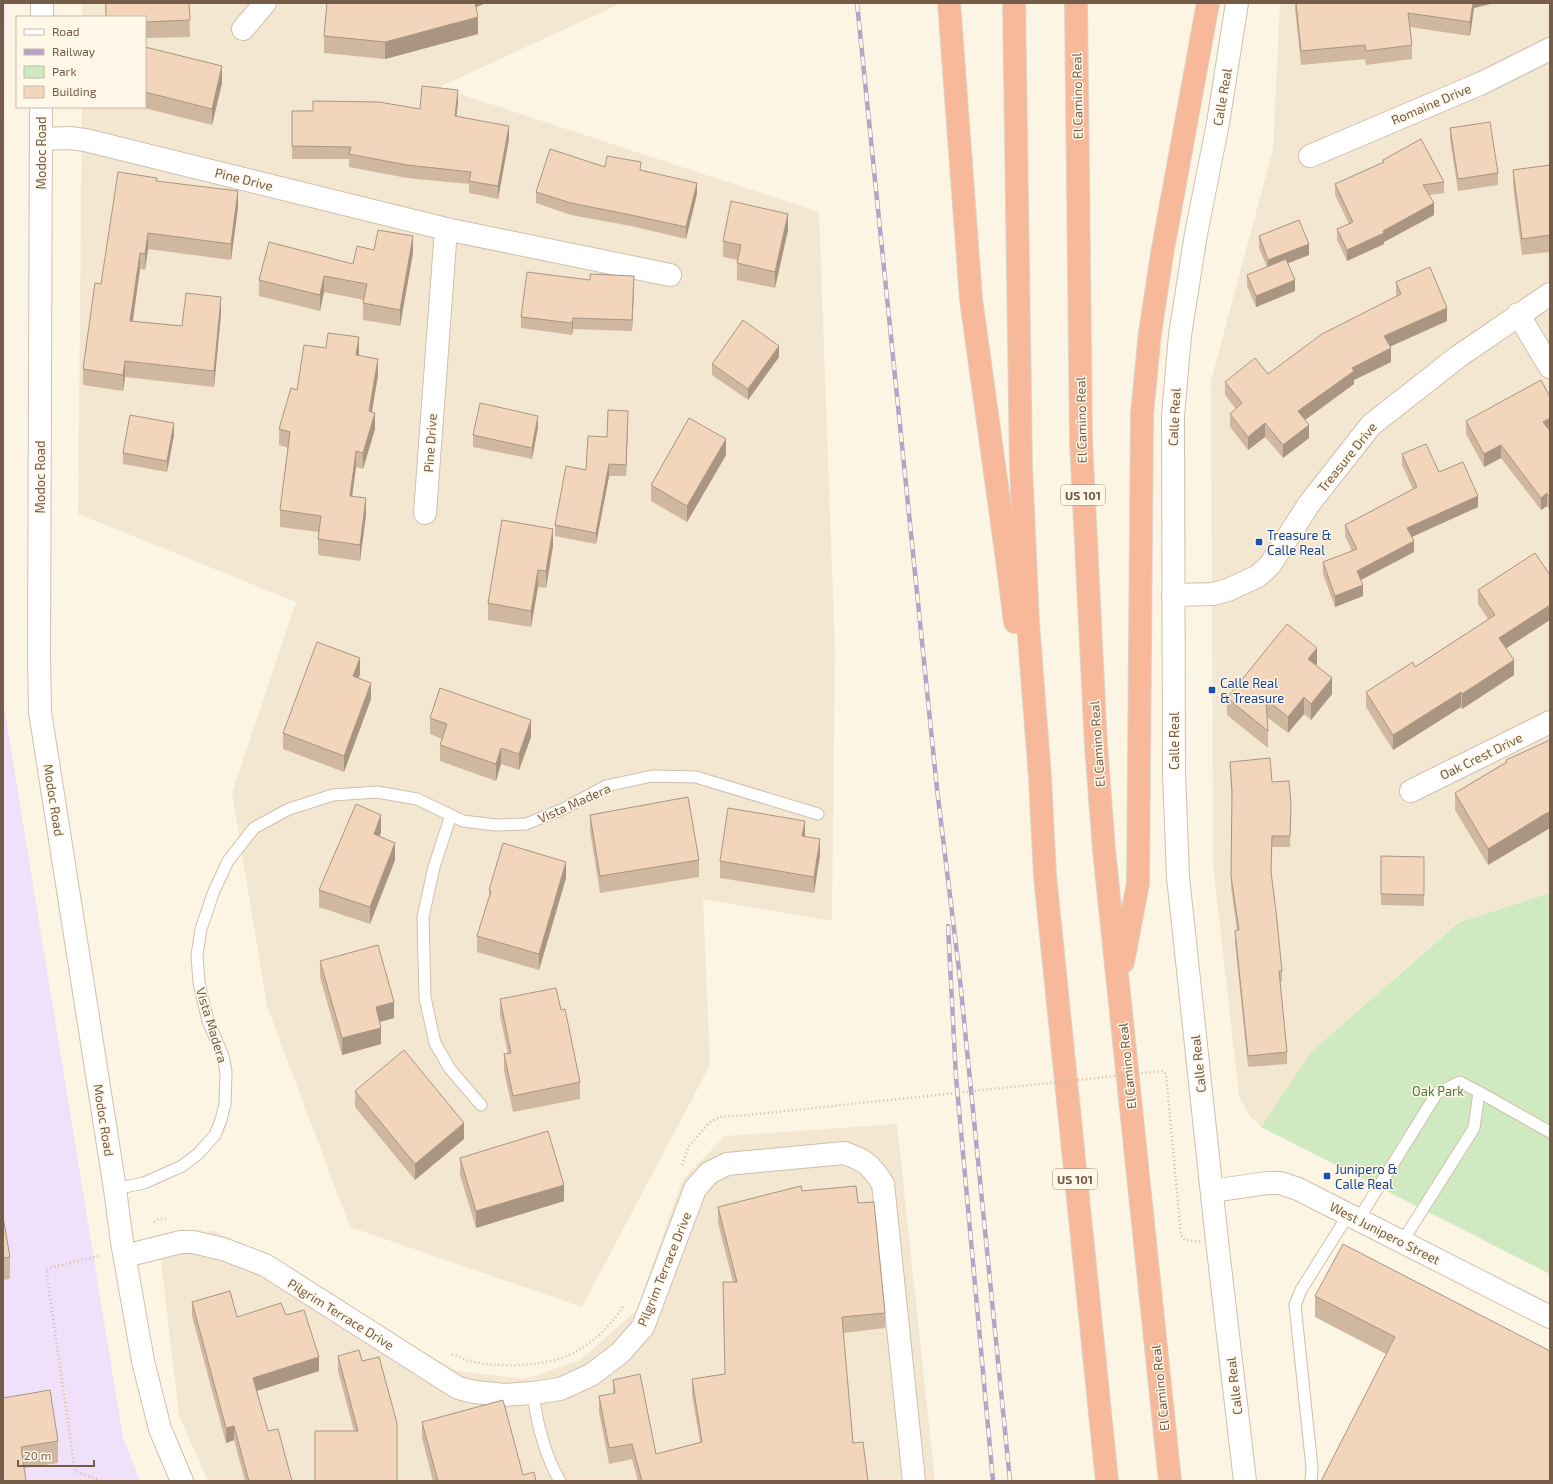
<svg xmlns="http://www.w3.org/2000/svg" width="1553" height="1484" font-family="'Exo 2',sans-serif">
  <rect width="100%" height="100%" fill="#fcf5e3"/>
  <path fill="#f4e7d1" d="M83,3h539l-183,84 380,125 16,438 -3,271 -129,-22 7,166 -128,242 -232,-80 -83,-221 -35,-213 64,-191 -218,-88 4,-407h63v-90h-63z
    M1280,3h270v890l-92,29 -147,130 -50,75 -11,-11 -11,-20 -26,-232 -2,-483 62,-232z
    M897,1124l38,357h-727l-29,-65 -21,-181 57,-4 242,140 68,8 55,-19 56,-49 47,-132 42,-43z"/>
  <path fill="#f1e0f9" d="M3,3h2l-2,376z
    M3,700l120,738 17,43h-137z"/>
  <path fill="#cfeac1" d="M1550,893v381l-289,-147 50,-75 148,-130z"/>
  <g fill="none" stroke-linecap="round" stroke-linejoin="round">
    <g stroke="#d0bfad" stroke-width="13">
      <path id="service" d="M451,815l-17,52 -11,50 2,81 10,45 15,26 31,36
        M1479,1092l71,40
        M115,1189l29,-6 38,-17 16,-12 17,-19 6,-15 4,-16 1,-32 -3,-16 -15,-35 -9,-38 -2,-28 4,-26 13,-38 14,-30 26,-33 35,-19 44,-14 44,-3 40,7 46,22 33,4 30,-1 37,-15 43,-23 46,-10 44,1 122,37
        M1358,1220l79,-127 23,-11 19,10 -5,36 -72,114
        M533,1393c4,31 11,61 27,88
        M1311,1481l1,-13 -17,-163 6,-15 47,-75"/>
    </g>
    <g stroke="#d0bfad" stroke-width="24">
      <path id="minor" d="M243,29l22,-26
        M41,139l29,-1 15,2 361,89 224,46
        M1310,156l172,-73 68,-34
        M1518,314l32,53
        M425,513l21,-284
        M1173,595l40,-1 15,-4 30,-14 12,-11 39,-61 62,-79 88,-69 91,-62
        M1411,791l139,-69
        M1212,1191l55,-8h13l18,6 252,128
        M125,1256l56,-14h12l30,7 42,16 193,123 17,4 30,3 28,-2 27,-4 31,-14 29,-22 23,-26 52,-138 14,-16 18,-9 117,-11c21,7 27,12 39,31l31,297"/>
    </g>
    <g stroke="#d0bfad" stroke-width="24">
      <path id="tertiary" d="M1237,3l-19,120 -22,111 -16,101 -7,81 1,357 4,104 39,364 28,240
        M42,17v-14
        M41,107l-2,550 1,55 75,477 7,53 21,119 17,68 22,52"/>
    </g>
    <g stroke="#dbd5d0" stroke-width="24">
      <path id="motorway" d="M949,3l22,296 36,260 8,63
        M1014,3l7,465 7,155 12,155 5,98 62,605
        M1076,3l5,438 15,304 8,105 66,631
        M1123,962l15,-79 4,-469 8,-81 12,-79 46,-251"/>
    </g>
    <path stroke="#d7b89e" stroke-width="2.5" stroke-dasharray="1 3" stroke-linecap="butt" d="M682,1165l7,-19 20,-23 10,-6 29,-2
      M154,1222l5,-3h7
      M98,1256l-52,13 29,202 26,10
      M452,1354c6,2 12,5 17,7 30,7 79,6 106,-9 19,-10 36,-27 48,-45"/>
    <use href="#service" stroke="#fff" stroke-width="11"/>
    <use href="#minor" stroke="#fff" stroke-width="22"/>
    <use href="#tertiary" stroke="#fff" stroke-width="22"/>
    <use href="#motorway" stroke="#f7b999" stroke-width="22"/>
    <g stroke="#b8a2c6" stroke-width="4.5">
      <path id="rail" d="M857,3l80,786 22,181 51,511
        M948,926l8,151 37,404"/>
    </g>
    <use href="#rail" stroke="#fff8e9" stroke-width="3" stroke-dasharray="9" stroke-linecap="butt"/>
    <path stroke="#d7b89e" stroke-width="2.5" stroke-dasharray="1 3" stroke-linecap="butt" d="M748,1115l415,-44 3,3 15,161 4,5 18,2"/>
  </g>
  <path fill="#d0b7a0" d="M105,3h84l1,34 -45,1v-21h-39z
    M1295,3h199l-20,5 -4,28 -60,-9 2,18v14l-46,6 -1,-6 -64,6 -6,-56z
    M476,7l2,27 -93,25 -61,-6v-17z
    M145,47l77,36 -10,42 -72,-18h5z
    M458,103l-2,13 53,23 -11,60 -29,-6v-9l-62,-6 -58,-11v-8h-57v-48l128,-2z
    M1450,128l48,45v12l-40,6 -8,-52z
    M1383,160l61,22v11l-15,2 5,20 -50,27v2l-37,17 -10,-21v-11l12,-5 -14,-29v-11l48,-22z
    M1550,165v87l-28,3 -9,-69v-16z
    M605,167l36,3 56,24 -11,45 -55,-13 -60,-11 -35,-12v-11z
    M157,181l81,27 -7,52 -83,-11 -3,21 -5,-1 -7,53 49,4 39,-12 -7,73 -89,-10 -2,14 -40,-6v-16l18,-85z
    M788,230l-13,58 -38,-8v-17l1,-3 -15,-3v-16z
    M1259,236l50,19 -21,8 7,28 -39,16 -9,-21v-11l20,-8 -8,-19z
    M413,253l-13,73 -37,-6v-17l1,-3 -40,-8 -4,19 -61,-15v-16l94,-16z
    M1396,282l51,39 -57,26 1,15 -37,18v4l-49,36 4,18 -26,20 -18,-21 -17,13 -18,-23v-13l6,-5 -11,-14v-13l43,-8 128,-78z
    M634,287l-2,44 -59,-2 -1,6 -51,-7v-11z
    M359,354v2l19,19 -6,37 3,17 -12,40 -7,-2 -4,29 14,19 -6,46 -42,-6v-16l1,-7 -39,-5v-17l8,-62 -9,-3v-16l18,-39z
    M779,357l-31,43 -36,-25v-11z
    M1550,397v115l-3,-6 -6,4 -40,-52 -17,9 -18,-33v-13z
    M628,422l-2,54h-17l-13,68 -41,-8v-11l31,-55 21,-33z
    M538,427l-6,32 -59,-12v-12z
    M174,435l-7,37 -44,-8v-11z
    M1402,454l37,18 39,35 -66,30 2,15 -53,28 2,16 -28,11 -12,-33v-12l29,-11 -7,-15v-11l68,-36 -11,-24z
    M726,455l-39,67 -36,-21v-16z
    M553,546l-7,42 -8,-1 -7,40 -43,-7v-17z
    M1478,590l72,30 -44,28 8,27 -52,34 -1,-2 -68,43 -27,-43v-15l49,-25 73,-48 -10,-15z
    M1317,664l-1,1 16,29 -21,26 -7,-6 -16,19 -21,-16 1,14v17l-41,-33v-17z
    M360,674l-2,4 13,21 -27,73 -61,-23v-16z
    M430,718l101,19 -12,33 -18,-6 -5,17 -56,-20v-16l2,-6 -12,-5z
    M1550,740v88l-5,3 -57,34 -33,-55v-17l51,-31v-2z
    M1230,762l42,20 19,33 -1,32h-18l-1,26 11,98v11h-2l7,70v12l-39,3 -13,-125v-11h2l-6,-44 1,-86 -2,-28z
    M590,815l109,45v17l-99,16 -10,-62z
    M381,832l-1,4 15,24 -25,64 -51,-17v-17z
    M820,855l-6,38 -94,-15v-17z
    M1381,856l43,1v49l-43,-1z
    M566,878l-27,92 -62,-18v-16l12,-39v-7z
    M320,961l74,57 -14,4 1,22 -39,11 -22,-78z
    M500,999l61,11 19,72v17l-67,13 -9,-41v-17h4l-8,-38z
    M355,1091l109,48 -49,41 -60,-73z
    M460,1158l104,43 -88,27 -16,-53z
    M802,1191l56,12 27,110v15l-42,5 10,110 15,38h-230l-6,-22 -23,5 -10,-52v-16l14,-2v-14l43,74 44,-12 -8,-47v-16l33,-5 8,-92 -15,-59v-16z
    M3,1217l7,40v22l-7,1z
    M1315,1296l235,55 -164,3 -71,-37z
    M192,1302l45,15 49,-2 33,56 -62,20 11,40 24,50h-47l-11,-41 -8,3 -34,-127z
    M338,1356l24,5 35,120 -43,-50 -16,-60z
    M3,1398l55,43v22l-34,5z
    M422,1422l101,53 13,6h-103l-11,-43z"/>
  <path fill="#a99582" d="M472,3h14l-14,6z
    M1473,3h21l-20,5 -4,28v-14z
    M478,17v17l-93,25v-17z
    M222,66v17l-10,42v-16z
    M458,90v13l-3,26v-13z
    M509,126v13l-11,60v-13z
    M697,183v11l-11,45v-12z
    M238,191v17l-7,52v-16z
    M1434,203v12l-50,27v2l-37,17v-11l36,-19z
    M788,214v16l-13,58v-16z
    M148,233v16l-3,21v-16z
    M413,236v17l-13,73v-16z
    M1309,244v11l-41,16v-11z
    M140,253v16l-10,69v-17z
    M324,276v16l-4,19v-16z
    M634,276v11l-2,44v-11z
    M1295,280v11l-39,16v-11z
    M221,297v17l-7,73v-16z
    M1447,308v13l-63,28v-13z
    M573,318v11l-1,6v-12z
    M359,337v17l-3,18v-17z
    M779,346v11l-31,43v-11z
    M1391,348v14l-37,18v4l-56,41v-14l54,-43z
    M378,359v16l-9,53v-17z
    M125,361v16l-2,14v-16z
    M628,411v11l-2,54v-11z
    M375,413v16l-12,40v-16z
    M538,416v11l-6,32v-11z
    M1550,418v13l-7,4v-13z
    M174,423v12l-7,37v-11z
    M1265,423v14l-17,13v-13z
    M1309,425v13l-26,20v-13z
    M726,439v16l-39,67v-16z
    M1501,445v13l-17,9v-13z
    M356,451v16l-6,46v-17z
    M609,464v12l-13,68v-11z
    M1547,493v13l-6,4v-12z
    M1478,496v11l-71,32v-11z
    M366,498v17l-6,46v-16z
    M553,529v17l-7,42v-17z
    M1414,541v11l-57,30v-11z
    M538,570v17l-7,40v-16z
    M1363,585v11l-28,11v-11z
    M1550,605v15l-51,33v-15z
    M1317,648v16l-9,11v-16z
    M360,658v16l-7,18v-16z
    M1514,660v15l-52,34v-15z
    M1332,678v16l-21,26v-16z
    M371,683v16l-27,73v-16z
    M1461,692v15l-68,43v-15z
    M1304,697v17l-16,19v-16z
    M531,720v17l-12,33v-16z
    M501,748v16l-5,17v-17z
    M1550,812v16l-5,3 -57,34v-16l57,-35z
    M381,815v17l-7,18v-16z
    M805,821v16l-3,-1z
    M820,839v16l-6,38v-16z
    M395,843v17l-25,64v-17z
    M566,862v16l-27,92v-16z
    M394,1002v16l-18,5v-16z
    M381,1028v16l-39,11v-17z
    M464,1123v16l-49,41v-16z
    M564,1185v16l-88,27v-17z
    M319,1357v14l-66,21v-14z
    M234,1426v14l-8,3v-15z"/>
  <path fill="#f2d5ba" stroke="#a99582" d="M106,3h83l1,17 -45,2v-5h-39z
    M327,3h148l3,14 -93,25 -61,-6z
    M1296,3h177l-3,19 -62,-9 4,32 -46,6 -1,-6 -64,6z
    M145,47l77,19 -10,43 -67,-17z
    M422,86l36,4 -3,26 54,10 -11,60 -29,-5 2,-9 -64,-7 -58,-11 2,-7 -59,-1v-35h21v-10l66,1 41,7z
    M1490,122l8,51 -40,6 -8,-51z
    M1421,139l23,43 -21,3 11,18 -51,28 1,2 -37,17 -10,-21 16,-7 -18,-38 49,-22 -1,-2z
    M550,149l55,18 2,-11 34,6 -1,8 57,13 -11,44 -55,-12 -60,-12 -35,-11z
    M1550,165v70l-28,4 -9,-69z
    M118,172l39,6 -1,3 82,10 -7,53 -83,-11 -3,21 -5,-1 -10,68 52,5 4,-33 35,4 -7,74 -89,-10 -2,14 -40,-6 12,-86 6,1z
    M731,201l57,13 -13,58 -38,-9 4,-18 -18,-4z
    M1299,220l10,24 -41,16 -9,-24z
    M378,230l35,6 -13,74 -37,-7 4,-19 -43,-8 -4,19 -61,-15 10,-38 84,22 4,-18 17,4z
    M1286,259l9,21 -39,16 -9,-21z
    M1430,267l17,41 -63,28 7,12 -39,20 2,3 -56,40 11,14 -26,20 -18,-22 -17,14 -18,-23 12,-11 -17,-21 30,-24 13,16 54,-40 79,-40 -5,-12z
    M527,272l63,8v-6l44,2 -2,44 -59,-2 -1,5 -51,-6z
    M743,320l36,26 -31,43 -36,-25z
    M328,333l31,4 -3,18 22,4 -9,52 6,2 -12,40 -7,-2 -6,45 16,2 -6,47 -42,-6 3,-23 -41,-6 10,-78 -11,-3 12,-41 6,2 7,-45 22,3z
    M1541,380l9,17v21l-7,4 7,9v68l-3,-6 -6,5 -40,-53 -17,9 -18,-33z
    M480,403l58,13 -6,32 -59,-13z
    M608,410l20,1 -2,54 -17,-1 -13,69 -41,-8 11,-59 20,4 2,-34 19,1z
    M130,415l44,8 -7,38 -44,-8z
    M689,418l37,21 -39,67 -36,-21z
    M1426,444l13,28 24,-10 15,34 -71,32 7,13 -57,30 6,14 -28,11 -12,-34 34,-13 -12,-24 72,-38 -15,-33z
    M502,520l51,9 -7,42 -8,-1 -7,41 -43,-8z
    M1535,553l15,22v30l-51,33 15,22 -52,34 -1,-2 -68,43 -27,-43 47,-30 2,5 80,-52 -17,-25z
    M1287,624l30,24 -9,11 24,19 -21,26 -7,-7 -16,20 -22,-18 2,32 -41,-33z
    M317,642l43,16 -7,18 18,7 -27,73 -61,-23z
    M440,688l91,32 -12,34 -18,-6 -5,16 -56,-19 7,-21 -17,-6z
    M1550,740v72l-5,2 -57,35 -33,-56 52,-31 -1,-2z
    M1270,758l2,24 17,-1 2,23 -1,32h-18l-1,36 5,39 6,60h-3l8,81 -39,4 -13,-125 4,-1 -8,-54 1,-85 -2,-29z
    M688,797l11,63 -99,16 -10,-61z
    M356,804l25,11 -7,19 21,9 -25,64 -51,-17z
    M728,808l77,13 -3,15 18,3 -6,38 -94,-16z
    M503,843l63,19 -27,92 -62,-18 14,-45 -2,-1z
    M1381,856l43,1v38l-43,-1z
    M378,945l16,57 -18,5 5,21 -39,10 -22,-77z
    M556,988l5,22 4,-1 15,73 -67,14 -9,-42 7,-1 -11,-54z
    M404,1050l60,73 -49,41 -60,-73z
    M548,1131l16,54 -88,26 -16,-53z
    M801,1186l1,5 54,-5 2,17 16,-1 11,111 -43,4 11,126 10,-1 5,39h-226l-10,-37 -23,4 -10,-52 16,-3 -2,-13 27,-6 16,80 46,-12 -10,-63 33,-5 -2,-92h14l-19,-75z
    M3,1217l7,40 -7,1z
    M1343,1244l207,107v130h-229l74,-144 -80,-41z
    M230,1291l7,26 44,-14 5,12 18,-5 15,47 -66,21 15,53 10,-2 14,52h-43l-15,-55 -8,2 -34,-126z
    M359,1350l3,11 17,-4 18,66v58h-82v-50h43l-20,-75z
    M50,1390l8,51 -37,6 5,34h-23v-83z
    M503,1400l20,75 11,-3 2,9h-98l-16,-59z"/>
  <g fill="#1a4fb4" stroke="#fff8e9" stroke-width="1.5">
    <rect x="1255" y="538" width="8" height="8" rx="2"/>
    <rect x="1208" y="686" width="8" height="8" rx="2"/>
    <rect x="1323" y="1172" width="8" height="8" rx="2"/>
  </g>
  <g text-anchor="middle" dominant-baseline="central" stroke-width="3" stroke-linejoin="round" paint-order="stroke">
    <g fill="#fff8e9" stroke="#9e8b79" stroke-width="1">
      <rect x="1061" y="485" width="44" height="20" rx="3"/>
      <rect x="1053" y="1169" width="44" height="20" rx="3"/>
    </g>
    <g font-size="12" font-weight="bold" fill="#755c49">
      <text x="1083" y="495">US 101</text>
      <text x="1075" y="1179">US 101</text>
    </g>
    <g font-size="13" fill="#755c49" stroke="#fff8e9">
      <text transform="translate(1077 96) rotate(-91)">El Camino Real</text>
      <text transform="translate(1222 97) rotate(-80)">Calle Real</text>
      <text transform="translate(1431 104) rotate(-23)">Romaine Drive</text>
      <text transform="translate(41 153) rotate(-90)">Modoc Road</text>
      <text transform="translate(244 179) rotate(14)">Pine Drive</text>
      <text transform="translate(1174 417) rotate(-87)">Calle Real</text>
      <text transform="translate(1081 420) rotate(-91)">El Camino Real</text>
      <text transform="translate(430 443) rotate(-86)">Pine Drive</text>
      <text transform="translate(1347 457) rotate(-51)">Treasure Drive</text>
      <text transform="translate(40 477) rotate(-90)">Modoc Road</text>
      <text transform="translate(1174 741) rotate(-90)">Calle Real</text>
      <text transform="translate(1097 744) rotate(-94)">El Camino Real</text>
      <text transform="translate(1481 756) rotate(-26)">Oak Crest Drive</text>
      <text transform="translate(54 800) rotate(81)">Modoc Road</text>
      <text transform="translate(574 803) rotate(-24)">Vista Madera</text>
      <text transform="translate(212 1025) rotate(73)">Vista Madera</text>
      <text transform="translate(1198 1064) rotate(-96)">Calle Real</text>
      <text transform="translate(1127 1066) rotate(-96)">El Camino Real</text>
      <text transform="translate(104 1120) rotate(81)">Modoc Road</text>
      <text transform="translate(1385 1233) rotate(27)">West Junipero Street</text>
      <text transform="translate(664 1269) rotate(-68)">Pilgrim Terrace Drive</text>
      <text transform="translate(341 1314) rotate(32)">Pilgrim Terrace Drive</text>
      <text transform="translate(1234 1386) rotate(-97)">Calle Real</text>
      <text transform="translate(1160 1388) rotate(-96)">El Camino Real</text>
    </g>
    <g font-size="13" fill="#164399" stroke="#fff8e9" text-anchor="start">
      <text x="1267" y="535">Treasure &amp;<tspan x="1267" dy="15">Calle Real</tspan></text>
      <text x="1220" y="683">Calle Real<tspan x="1220" dy="15">&amp; Treasure</tspan></text>
      <text x="1335" y="1169">Junipero &amp;<tspan x="1335" dy="15">Calle Real</tspan></text>
    </g>
    <g font-size="13" fill="#4d7b41" stroke="#fff8e9">
      <text x="1438" y="1091">Oak Park</text>
    </g>
  </g>
  <rect width="1553" height="1484" fill="none" stroke="#755c49" stroke-width="8"/>
  <rect x="16" y="16" width="130" height="92" fill="#fff8e9" stroke="#c8baa9"/>
  <rect x="24" y="29" width="20" height="6" fill="#ffffff" stroke="#c8baa9"/>
  <text x="52" y="36" font-size="12" fill="#755c49">Road</text>
  <rect x="24" y="49" width="20" height="6" fill="#b8a2c6" stroke="#c8baa9"/>
  <text x="52" y="56" font-size="12" fill="#755c49">Railway</text>
  <rect x="24" y="66" width="20" height="12" fill="#cfeac1" stroke="#c8baa9"/>
  <text x="52" y="76" font-size="12" fill="#755c49">Park</text>
  <rect x="24" y="86" width="20" height="12" fill="#f2d5ba" stroke="#c8baa9"/>
  <text x="52" y="96" font-size="12" fill="#755c49">Building</text>
  <path d="M18 1460v6h76v-6" fill="none" stroke="#755c49" stroke-width="2"/>
  <text x="24" y="1460" font-size="12" fill="#755c49" stroke="#fff8e9" stroke-width="3" paint-order="stroke">20 m</text>
</svg>
